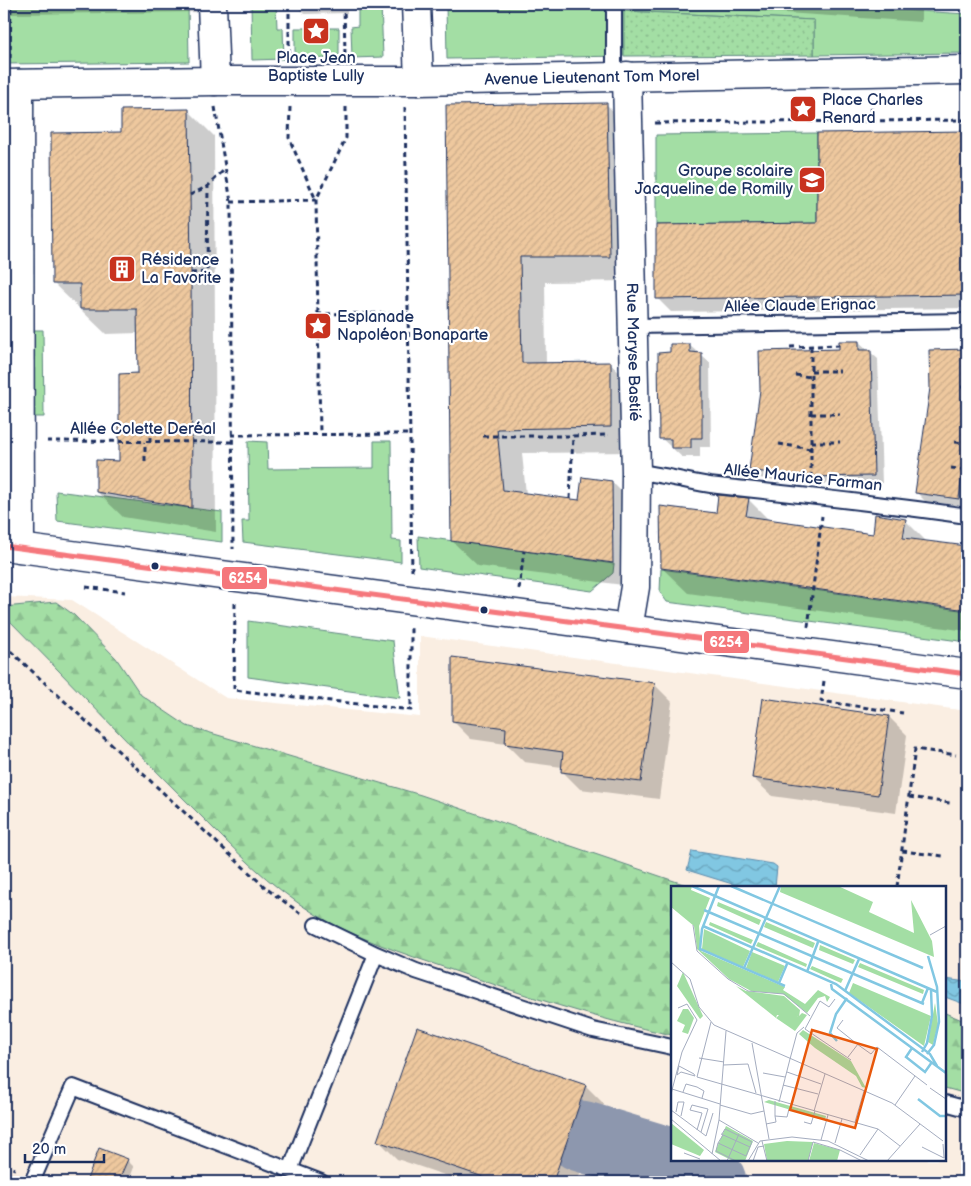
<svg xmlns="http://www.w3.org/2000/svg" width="971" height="1186" font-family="'Balsamiq Sans',sans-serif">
  <defs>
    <pattern id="forest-firs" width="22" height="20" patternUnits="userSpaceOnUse" patternTransform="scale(1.25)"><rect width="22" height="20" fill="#a3dea4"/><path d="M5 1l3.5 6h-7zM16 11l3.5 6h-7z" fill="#8cbf90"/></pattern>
    <pattern id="park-dots" width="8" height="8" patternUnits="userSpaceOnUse" patternTransform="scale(1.25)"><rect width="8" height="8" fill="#a3dea4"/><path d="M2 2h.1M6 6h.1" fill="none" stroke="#8cbf90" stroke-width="1.8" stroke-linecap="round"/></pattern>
    <pattern id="water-waves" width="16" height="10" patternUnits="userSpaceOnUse" patternTransform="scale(1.25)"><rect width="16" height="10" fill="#81c7e2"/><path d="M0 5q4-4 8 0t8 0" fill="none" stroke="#69a2ba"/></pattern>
    <pattern id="building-hatch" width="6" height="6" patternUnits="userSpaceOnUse" patternTransform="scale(1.25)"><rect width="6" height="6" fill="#eec89e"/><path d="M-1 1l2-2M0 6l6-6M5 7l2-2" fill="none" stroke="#ccac8a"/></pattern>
  </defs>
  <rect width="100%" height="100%" fill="#fff"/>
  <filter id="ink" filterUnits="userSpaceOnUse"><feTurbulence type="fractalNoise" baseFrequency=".02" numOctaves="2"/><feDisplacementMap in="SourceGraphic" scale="10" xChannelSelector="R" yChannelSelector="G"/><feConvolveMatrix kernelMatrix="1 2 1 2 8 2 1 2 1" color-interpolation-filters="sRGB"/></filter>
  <g filter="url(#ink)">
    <path fill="#faeee2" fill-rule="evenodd" d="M4,597l68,3 154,98 194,19v-81l547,75v471h-963zM672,887h273v273h-273z"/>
    <path fill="#a3dea4" stroke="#5f8681" d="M4,4h184l1,58 -185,2z
      M251,4h25l1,24h6l1,31 -32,1z
      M358,4h23l2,53 -31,1 -1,-31 7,-1z
      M446,4h360l161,10v39l-153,2v-35l-189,-9 -1,45 -177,3z
      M295,28h44v30l-44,1z
      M817,133v90l-161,2v-90z
      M33,330h10l1,87h-10z
      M248,441l19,1 1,27 106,-1v-27h17l1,99 9,1v21l-158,-20 -1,-21h7z
      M56,491l166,21v30l-165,-21z
      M418,536l196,28 -1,9 -21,18 -173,-24z
      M661,569l306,42v31l-300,-40 -7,-10z
      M248,621l145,20 7,57 -152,-21z"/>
    <path fill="url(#forest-firs)" stroke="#5f8681" d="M56,602l18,13 42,43 25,37 46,31 234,69 271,92h-20v148c-77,-16 -151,-41 -226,-67 -41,-14 -94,-31 -131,-54 -46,-28 -83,-67 -120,-104 -65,-64 -127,-131 -191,-195v-8z
      M945,1013l22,9v72l-22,-6z"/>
    <path fill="url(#park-dots)" stroke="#5f8681" d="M624,11l190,9v35l-190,1z"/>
    <path fill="url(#water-waves)" stroke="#588aad" d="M692,851l81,13 4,3 -2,20h-33l-55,-17z
      M945,979l22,3v23l-22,-8z"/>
    <path fill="#0003" d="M4,4h209v8l-209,2z
      M295,4h52v9l-43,1z
      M466,4h162v3l-157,2z
      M690,4h231v18l-227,-15z
      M931,4h36v6l-32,-2z
      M606,104l25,25 3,152 -89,1 1,82 64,-1 25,26 1,63 -114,1 4,41 54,8 32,-20 25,25 1,80 -160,-21 -26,-25 -5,-435z
      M189,111l25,25 2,396 -93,-15 -26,-25 24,-30 18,-87v-42l-33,1 -52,-50 69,-151z
      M967,132v176l-296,4 -14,-14 161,-74v-90z
      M859,342l19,17 4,124 -74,1 -49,-6 -8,-8z
      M689,345l21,18 1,84h-11v10h-18l-21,-19 10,-85z
      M967,350v157l-42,-6 -9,-9 15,-104v-37z
      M748,499l22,22 104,14 31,-15 22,22 40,6v83l-279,-38 -26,-25 55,-54z
      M654,684l18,18 -13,97 -79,-10 -18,-18v-4l-38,-5 -18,-18 -35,-5 -18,-18z
      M889,717l18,18 -11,78 -124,-17 -19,-18z
      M586,1086l18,18 -27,78h-112l-68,-23 -18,-18z
      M100,1149l27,11 7,7 -4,11 12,4h-55z"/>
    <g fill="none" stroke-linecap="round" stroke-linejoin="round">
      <path stroke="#8d97ae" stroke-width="71" d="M581,1136l112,34 10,5 8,7"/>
    </g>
    <path fill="url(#building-hatch)" stroke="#1b2f5e" d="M607,103l3,154h-90l2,106 89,-1v65l-114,2 6,61 76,10 3,-23 30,4 1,82 -162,-22 -5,-436z
      M189,109l2,164 1,235 -96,-16v-32l23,1v-87l19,-1 -1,-64h-57v-25h-28l-1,-151 70,-1v-22z
      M967,131v164l-311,4v-74l161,-2v-90z
      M839,341h20v9h12l3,126 -75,1 -50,-7 11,-80 -1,-39 80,-2z
      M670,344h20v8l12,1v85h-11v10h-20v-9h-12l-1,-86 12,-1z
      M967,349v84l-8,66 -44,-6 15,-105 -1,-38z
      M718,495l31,3 -3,18 127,18 2,-20 31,5 -3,19 64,8v64l-306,-42 -1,-62 56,7z
      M452,657l203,26 -14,99 -80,-10 2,-20 -58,-8 1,-16 -54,-7z
      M763,698l126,18 -11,79 -126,-17z
      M417,1027l169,58 -33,97h-55l-121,-41z
      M99,1148l29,11 -10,23h-32z"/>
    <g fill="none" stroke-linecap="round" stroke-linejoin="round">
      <g stroke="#1b2f5e" stroke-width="18">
        <path id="lane" d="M614,77v-73
          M633,326l334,-5
          M636,472c28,2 54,11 82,14 83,9 166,18 249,30
          M316,925l60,29 40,17 177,59 79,17
          M945,1103l22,6
          M290,1170l86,-216
          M32,1182l41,-95 248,95"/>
      </g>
      <g stroke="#1b2f5e" stroke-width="31">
        <g id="street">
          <path d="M212,4l3,77"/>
          <path d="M416,4l3,77"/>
          <path id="s1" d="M627,76l9,396 -1,115 -7,42"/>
          <path id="s2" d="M4,84l211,-3h204l548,-11"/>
          <path d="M19,84l1,464"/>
          <path d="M4,546l963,128"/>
        </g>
      </g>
      <path stroke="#1b2f5e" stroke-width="3" stroke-dasharray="5 4" stroke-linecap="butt" d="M289,4v52
        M344,4l1,52
        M891,4l76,4
        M10,58l1,-54
        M871,99l1,22
        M215,107l16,95 2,347
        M290,107l-1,31 27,62 4,234
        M405,107l7,466
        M655,123l312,-3
        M190,195l18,-9 17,-17
        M231,202l85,-2 30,-62v-31
        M191,273l16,-1 1,-86
        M317,314l92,-1
        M961,344h6
        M790,347l49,-2
        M811,347v129
        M811,371h29
        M795,375l16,2
        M961,387h6
        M961,400l6,1
        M811,414h29
        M150,428v14
        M231,435l180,-1
        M483,436h90
        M47,441l184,1
        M811,442h29
        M955,442l12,1
        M779,444l32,5
        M145,461v-19
        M951,468l16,2
        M570,499l3,-63 36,-1
        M86,587l39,5
        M519,589l5,-38
        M235,603l-1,87 177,20v-83
        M808,627l14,-111
        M4,645l263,244 33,24
        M824,681l-3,20 82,12
        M909,797l41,6
        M902,851l41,5
        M897,887l18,-138 41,6
        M4,1165l11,4"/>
      <use href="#lane" stroke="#fff" stroke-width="14"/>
      <use href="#street" stroke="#fff" stroke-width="28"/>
      <g stroke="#fff" stroke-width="9">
        <path id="bus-1" d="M4,546l963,128"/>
      </g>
      <use href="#bus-1" stroke="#f5777b" stroke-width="5"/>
    </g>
  </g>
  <defs>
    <g id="sight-square" transform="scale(1.4375)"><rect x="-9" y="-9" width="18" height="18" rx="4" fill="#c8321e" stroke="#fff"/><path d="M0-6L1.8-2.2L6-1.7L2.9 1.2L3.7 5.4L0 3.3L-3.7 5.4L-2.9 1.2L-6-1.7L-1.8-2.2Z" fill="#fff"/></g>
    <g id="school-square" transform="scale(1.4375)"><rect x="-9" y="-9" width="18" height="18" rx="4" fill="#c8321e" stroke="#fff"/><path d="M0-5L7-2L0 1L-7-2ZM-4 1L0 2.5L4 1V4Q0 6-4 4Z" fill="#fff"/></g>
    <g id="building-square" transform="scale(1.4375)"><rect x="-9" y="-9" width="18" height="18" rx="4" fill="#c8321e" stroke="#fff"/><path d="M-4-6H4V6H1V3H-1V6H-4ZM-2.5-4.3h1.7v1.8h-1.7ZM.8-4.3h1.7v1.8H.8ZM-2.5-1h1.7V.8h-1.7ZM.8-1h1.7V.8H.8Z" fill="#fff"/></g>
  </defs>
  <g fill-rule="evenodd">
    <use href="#sight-square" x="316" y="31"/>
    <use href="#sight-square" x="803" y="109"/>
    <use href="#school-square" x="812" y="180"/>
    <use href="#building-square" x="122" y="269"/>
    <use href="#sight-square" x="318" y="326"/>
  </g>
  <g fill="#1b2f5e" stroke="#fff" stroke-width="2">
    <circle cx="155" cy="566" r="4.5"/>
    <circle cx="484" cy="610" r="4.5"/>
  </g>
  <g text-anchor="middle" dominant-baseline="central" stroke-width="4.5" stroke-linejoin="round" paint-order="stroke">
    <g font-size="16" fill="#1b2f5e" stroke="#fff" text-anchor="start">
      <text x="316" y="58" text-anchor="middle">Place Jean<tspan x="316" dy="18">Baptiste Lully</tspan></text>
      <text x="822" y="100">Place Charles<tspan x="822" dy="18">Renard</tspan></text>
      <text x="793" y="171" text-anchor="end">Groupe scolaire<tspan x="793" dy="18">Jacqueline de Romilly</tspan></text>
      <text x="141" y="260">Résidence<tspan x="141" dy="18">La Favorite</tspan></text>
      <text x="337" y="317">Esplanade<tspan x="337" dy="18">Napoléon Bonaparte</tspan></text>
    </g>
    <g font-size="16" fill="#1b2f5e" stroke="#fff">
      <text stroke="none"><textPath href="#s2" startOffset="588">Avenue Lieutenant Tom Morel</textPath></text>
      <text transform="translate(800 306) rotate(-1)">Allée Claude Erignac</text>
      <text stroke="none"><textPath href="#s1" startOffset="276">Rue Maryse Bastié</textPath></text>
      <text x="143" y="429">Allée Colette Deréal</text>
      <text transform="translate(803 478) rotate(6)">Allée Maurice Farman</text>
    </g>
  </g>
  <g transform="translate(671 886)">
    <rect width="275" height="275" fill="#fff"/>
    <path d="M1,0h20l-1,4 19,8 -11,28 2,25 84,36 -2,3 22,14 13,-14 12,7 -3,5 -2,-6 -7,2 -11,15 -24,-19 -32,-3 -22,-12 -32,-30 -3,-23 -23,-19zM110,0h57l35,16 -4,10 45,21 -3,-33 21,41 2,16 -154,-65zM47,16l43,18 -2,5 -42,-19zM39,36l43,18 -2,4 -42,-19zM95,36l49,21 -2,5 -49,-21zM33,43l46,22 -7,16 -41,-18zM87,56l49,22 -1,3 -50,-21zM149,59l35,15 -2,4 -34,-14zM81,66l33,14 -7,16 -32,-14zM189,77l64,27 -1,4 -65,-27zM141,80l31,13 -2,4 -31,-14zM12,86l20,44 -3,3 -23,-33zM182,97l78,33 -7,30 -75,-53zM65,100l10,5 38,5 16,14 -1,7 -22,-2 -1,3zM264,117l3,21 -5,21 -5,-3zM12,123h5l6,9 -6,16 -6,-2 3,-7 -8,-4zM98,214l57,16 -1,4 -61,-18zM116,255l26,1 -5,19h-41l-3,-17zM143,257l26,7 -3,11h-28z" fill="#a3dea4"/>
    <path d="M115,122l12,9 4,-4 5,2 -12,16 -19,-13zM132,144l48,31 15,27 -4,-1 -6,-11 -41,-28 -16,-14z" fill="#a3dea4"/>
    <path d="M55,240l27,15 -8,20h-12l-18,-9z" fill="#a3dea4"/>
    <path d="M0,237l33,27 -4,6 -29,-12z" fill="#a3dea4"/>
    <path fill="none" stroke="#81c7e2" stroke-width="2.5" d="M21,0l245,106M48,0l-17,43 -2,20 85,37M60,0l192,82M33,24l220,94M32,40l133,58 94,70 7,12M73,82l36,-82M136,86l11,-30M108,97l8,-19M160,98l1,5 114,84M174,105l14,-32M251,117l6,-15M166,155l-7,-8 6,-19 11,-16M241,162l-6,9 19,15 7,-10M251,166l5,-9 5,-27 -1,-26M256,168l7,-9 5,-23 -2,-35 -9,-31M247,213l22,17h6"/>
    <path fill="none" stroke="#a4acbf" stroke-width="1" d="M22,39l4,26 31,28 20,12 36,3 26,22M259,49l16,-9M0,76l19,17 9,28 15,18 178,78 51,38M164,113l-6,8 -9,-6 -15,28 46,31M172,134l-6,8 20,16 14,10 6,-7 50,38M40,136l-14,55 181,52 22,17M81,157l17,96M177,171l10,-13M28,172l25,4M119,173l7,-26 7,-6M52,179l25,-1 8,29M8,180l15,8 1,2 -14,-4 -4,3zM116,186l34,12M92,187l22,4M112,199l35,9M259,202l16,11M1,203l48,15M12,206l3,-8 11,3 7,4 -2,7M0,208l11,-42 15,-32 -10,-16 -9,4M104,215v15l12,1 2,-8M108,216l11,-43M49,219l31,9 13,-3M224,219l20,-29M0,224l35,26 7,-23M143,225l11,-37M5,226l2,-10h6l-3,14M0,233l50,42M48,234l39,23M133,236l7,2 4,-13M184,236l9,-31M95,238l10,-2 -1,-6M26,244l5,-17 -12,-3 2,-5 16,4 -7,23M50,248l29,13M51,248l3,-5 27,13 -6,14 -28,-13 5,-8M150,254l7,-25M91,255l5,20M47,257l-2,8 20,10M164,257l7,-24M251,261l22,11 -1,-14M13,267l16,6M41,268l7,-34 7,-89M189,269l18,-26M56,275l12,-27M77,275l12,-20 32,-4 36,4 41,20M82,275l5,-14 6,-1M137,275l5,-19 27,8 22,11M216,275l33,-37"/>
    <path fill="#e8590c" fill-opacity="0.15" stroke="#e8590c" stroke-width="2.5" d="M141,144l65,19 -22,79 -65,-18z"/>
    <rect width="275" height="275" fill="none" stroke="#1b2f5e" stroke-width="2.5"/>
  </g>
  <g stroke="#fff" stroke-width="2">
    <rect x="221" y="566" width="47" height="24" rx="5" fill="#f5777b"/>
    <rect x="703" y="630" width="47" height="24" rx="5" fill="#f5777b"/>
  </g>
  <g font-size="14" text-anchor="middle" font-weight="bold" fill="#fff">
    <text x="245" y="583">6254</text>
    <text x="726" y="647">6254</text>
  </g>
  <rect width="971" height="1186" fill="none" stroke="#fff" stroke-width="20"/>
  <rect x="10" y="10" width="951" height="1166" fill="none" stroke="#1b2f5e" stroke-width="2" filter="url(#ink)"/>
  <path d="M25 1154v8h79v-8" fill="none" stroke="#1b2f5e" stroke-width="2.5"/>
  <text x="32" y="1154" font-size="15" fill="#1b2f5e" stroke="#ffffff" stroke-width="4" paint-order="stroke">20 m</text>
</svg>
